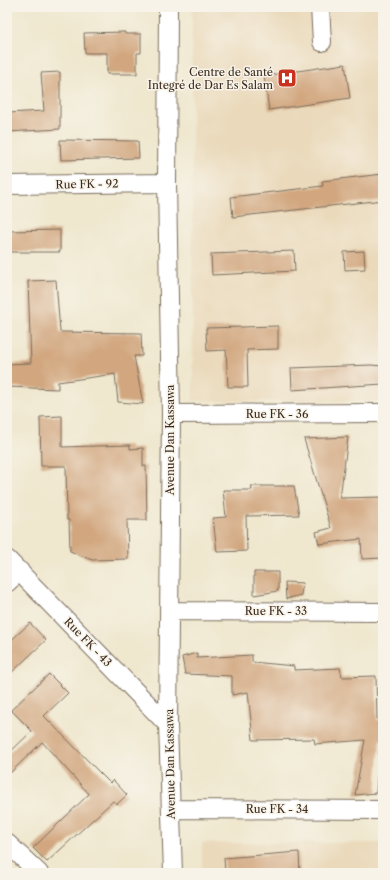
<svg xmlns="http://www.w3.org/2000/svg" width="390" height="880" font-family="'Libre Caslon Text',serif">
  <rect width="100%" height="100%" fill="#f7f3e8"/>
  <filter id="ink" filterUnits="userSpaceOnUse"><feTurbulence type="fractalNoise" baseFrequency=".025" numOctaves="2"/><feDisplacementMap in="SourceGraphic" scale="8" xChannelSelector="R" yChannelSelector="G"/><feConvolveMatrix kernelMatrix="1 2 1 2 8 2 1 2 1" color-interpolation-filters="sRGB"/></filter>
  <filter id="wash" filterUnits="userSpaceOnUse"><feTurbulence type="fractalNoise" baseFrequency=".012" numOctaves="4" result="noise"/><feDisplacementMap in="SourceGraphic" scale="16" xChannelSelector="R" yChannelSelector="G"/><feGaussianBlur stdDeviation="0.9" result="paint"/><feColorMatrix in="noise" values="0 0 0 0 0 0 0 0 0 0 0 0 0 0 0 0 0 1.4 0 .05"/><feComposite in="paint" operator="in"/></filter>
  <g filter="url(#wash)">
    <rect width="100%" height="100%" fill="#efe7ce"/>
    <path fill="#ead9ba" d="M192,7h191v394h-190z
      M202,843h181v30h-181z"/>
    <g id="blocks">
      <path fill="#d2a780" d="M125,32v2h16v19h-4v21h-30v-21h-22l-1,-20z
        M345,64l5,34 -81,12 -5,-34z
        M60,72v57l-53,3v-19l37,-2 -3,-38z
        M60,140l78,1 1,17 -78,2z
        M383,174v26l-150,17 -2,-20 92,-11 -1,-5z
        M60,230v22h-53v-21z
        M294,251l1,20 -83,4 -1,-21z
        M364,251l1,18 -20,1 -1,-18z
        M56,280l4,52 81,1 1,23h-8l9,48 -25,-2 -3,-28 -57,8v7l-51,-2v-23l24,-1 -3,-82z
        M278,326v23l-31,1 1,37h-20l-2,-37 -19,1 -1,-23z
        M371,365l12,1v18l-91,6 -1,-22z
        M62,416v31l68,-2v4l13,-1v18h3l1,54h-20l1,39 -36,1 -22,-9 -1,-31h-2l-1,-54h-25l-1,-49z
        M348,437l-8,61 42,-1 1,61 -21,1 -1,-20 -42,5 -3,-12 15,-4 -27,-89z
        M251,486h43l5,29 -53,1 1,35 -30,1 -4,-34 13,-1 -3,-27h29z
        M254,572h24v19l-24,4z
        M285,582l18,1 -2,12 -15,4z
        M30,623l16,17 -39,37v-33z
        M197,653v5l55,-3v7l42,4v4l46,-2 2,9 34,-1 1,44h6v20h-3l-4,53 -21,2 10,-55 -50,4 -1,-5 -61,1 -5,-48 -16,3v-19l-47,-2 -3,-17z
        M49,674l19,19 -24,23 56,57 10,10 3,-3 14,15 -10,9 -4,-3 -66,61 -14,-14 56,-54 -47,-52 -35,34v-21l25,-24 -21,-21z
        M299,852l1,21h-75l-1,-15z"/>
    </g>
  </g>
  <g filter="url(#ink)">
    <use href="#blocks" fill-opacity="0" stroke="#7a6c5c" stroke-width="1"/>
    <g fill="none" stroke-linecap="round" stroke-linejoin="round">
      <g stroke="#7a6c5c" stroke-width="20">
        <path id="minor" d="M168,7l-1,176 4,231 -3,311 5,148
          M320,7l2,35
          M7,185l160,-2
          M171,414l212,-1
          M7,559l161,166
          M7,583l13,-12
          M169,611l214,1
          M171,809l212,1
          M7,843l32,30"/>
      </g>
      <use href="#minor" stroke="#fff" stroke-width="18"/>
    </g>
  </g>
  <defs>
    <g id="hospital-square" transform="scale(1)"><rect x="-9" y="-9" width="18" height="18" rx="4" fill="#c8321e" stroke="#f7f3e8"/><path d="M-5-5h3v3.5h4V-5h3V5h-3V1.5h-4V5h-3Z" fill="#fff"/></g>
  </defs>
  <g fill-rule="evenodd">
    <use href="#hospital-square" x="287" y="78"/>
  </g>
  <g text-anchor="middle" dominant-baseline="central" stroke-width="3" stroke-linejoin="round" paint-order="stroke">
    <g font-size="11" fill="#3b2a1e" stroke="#f7f3e8" text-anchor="end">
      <text x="273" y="72">Centre de Santé<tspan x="273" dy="13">Integré de Dar Es Salam</tspan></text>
    </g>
    <g font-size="11" fill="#3b2a1e" stroke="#f7f3e8">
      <text transform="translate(87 184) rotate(-1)">Rue FK - 92</text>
      <text x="277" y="414">Rue FK - 36</text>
      <text transform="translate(170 440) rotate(-90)">Avenue Dan Kassawa</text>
      <text x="276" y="611">Rue FK - 33</text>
      <text transform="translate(88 642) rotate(46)">Rue FK - 43</text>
      <text transform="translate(170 764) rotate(-91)">Avenue Dan Kassawa</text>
      <text x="277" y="809">Rue FK - 34</text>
    </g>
  </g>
  <rect width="390" height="880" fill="none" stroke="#f7f3e8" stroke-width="24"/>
</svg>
